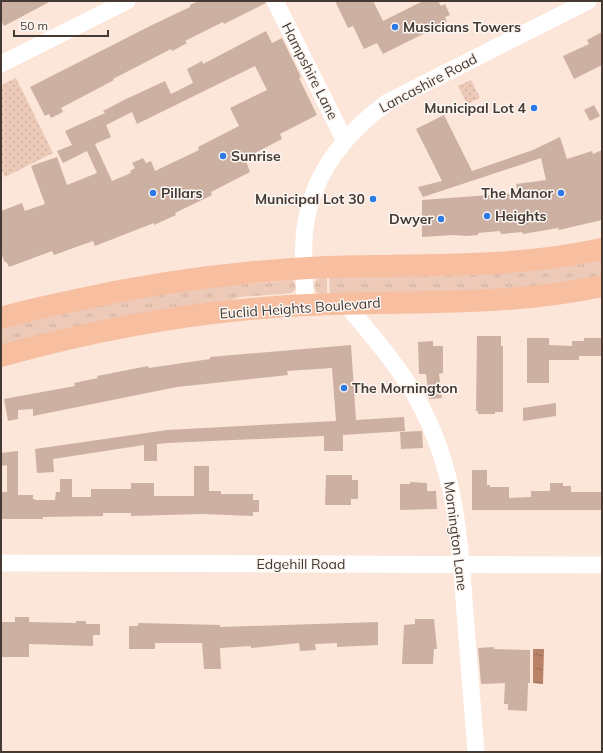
<svg xmlns="http://www.w3.org/2000/svg" width="603" height="753" font-family="Mulish,sans-serif">
  <defs>
    <pattern id="grass-tufts" width="24" height="20" patternUnits="userSpaceOnUse"><rect width="24" height="20" fill="#edc9b7"/><path d="M3 7l-1-3M5 7V3M7 7l1-3M15 17l-1-3M17 17v-4M19 17l1-3" fill="none" stroke="#ccad9e"/></pattern>
    <pattern id="park-dots" width="8" height="8" patternUnits="userSpaceOnUse"><rect width="8" height="8" fill="#edc9b7"/><path d="M2 2h.1M6 6h.1" fill="none" stroke="#ccad9e" stroke-width="1.8" stroke-linecap="round"/></pattern>
    <pattern id="water-ripples" width="26" height="14" patternUnits="userSpaceOnUse"><rect width="26" height="14" fill="#b98266"/><path d="M2 4q2-2 4 0t4 0M15 11q2-2 4 0t4 0" fill="none" stroke="#986b55"/></pattern>
  </defs>
  <rect width="100%" height="100%" fill="#fce5d9"/>
  <path fill="url(#grass-tufts)" d="M602,255v24l-54,9 -218,9 -1,-22z
    M327,275v22l-9,-2c-7,-11 -3,-18 9,-20z
    M293,280l3,8 -4,5 -52,4 -24,8 -215,43v-23l145,-33z"/>
  <path fill="url(#park-dots)" d="M16,78l37,75 -48,24 -4,-8v-84z
    M471,80l9,18 -13,6 -9,-18z"/>
  <path fill="url(#water-ripples)" d="M533,649h11l-1,35 -10,-1z"/>
  <path fill="#ccb1a3" fill-rule="evenodd" d="M1,1h50l-47,25 -3,-6z
    M199,1h66l1,2 -42,21 -1,-2 -38,19 2,2 -9,5 -6,3 -1,-2 -58,30 1,1 -53,28 2,4 -12,6 -2,-4 -4,2 -15,-29 120,-61 40,-19v-2z
    M335,1h38l10,20 40,-20h15l3,5 4,-2 5,11 -5,2 2,5 -64,32 -6,-11 -13,6 -11,-23 -5,2z
    M266,31l6,12 10,-5 19,39 -2,1 18,37 -37,19 2,5 -37,19 5,14 -39,20 1,3 -37,18 1,2 -22,10v-2l-59,23 -2,-5 -39,14 -2,-4 -43,16 -2,-4 -3,-2 -3,-9v-41l21,-8 3,8 20,-7 -14,-38 26,-9 10,28 30,-12 -10,-22 -24,12 -6,-12 15,-6 -7,-14 40,-18 -2,-2 21,-11 41,-19 6,13 22,-11 -6,-14 15,-8 1,3zM255,66l12,24 -37,18 9,18 -41,21 1,3 -44,21 -4,-10 -5,2 -3,-5 -11,5 3,5 -5,3 1,2 -19,8 -17,-37 16,-7 -5,-12 26,-13 5,12z
    M602,32v33l-28,14 -11,-23 26,-12 -2,-4z
    M594,105l6,11 -10,5 -6,-11z
    M444,115l28,56 61,-21 27,-13 7,22 25,-8 1,3 9,-4v70l-43,10 -1,-2 -35,6 -1,-2 -21,2 -1,-3 -22,2v2l-11,1 -14,-1 -31,2v-37l96,-7 -2,-9 30,-4 -5,-22 -118,39 -5,-10 24,-6 -26,-52z
    M477,336h24v10h2v66h-8v2h-17v-3h-2z
    M527,338h22v7l23,1v-5h12v-3h18v18h-23v4h-30v23h-22z
    M433,341v5h10v27l-4,1 3,24 -13,1 -3,-25h-7l-1,-32z
    M351,345l5,75 48,-3 1,14 -62,4v16h-19v-15l-156,7 -11,1v17h-13v-16l-91,14 1,13 -17,1 -2,-24 132,-19 169,-9 -4,-53 -45,3 1,4 -111,12 -144,29v-7l-15,1v9l-10,2 -4,-22 71,-13 -1,-3 24,-5 -1,-2 51,-10 1,2 61,-9v-2z
    M556,403v13l-33,5v-13z
    M422,431l1,17 -22,1 -1,-17z
    M18,451v44h15v4h2v1h20l1,-8h4v-13h12v18h19v-8h40v-6h23v13h40v-30h15v25h12v3h32v6h6v12h-6v4l-51,-2 -71,2v-3h-28v3l-60,1v2h-42v-27h6v-27l-6,1v-13z
    M472,470h15v15h3v2h19v11l22,-1v-6h19v-8h13v3h8v6h31v18h-130z
    M326,475h26v5h6v19h-7v6h-26z
    M410,482l17,1v8h9l1,18 -37,1v-26h10z
    M15,617h14v5l47,1v-2h10v3h14v11h-7v11l-64,-2v13h-28v-35h14z
    M415,619h19l3,30h-3l-1,15h-31l2,-39 11,-1z
    M378,622v23l-41,2v-4l-22,1 1,6 -16,1 -1,-8 -48,5v-2l-31,2 1,21h-17l-2,-26h-47v6h-26v-23h9v-3l82,2v2z
    M494,647v2l36,1v33h-2l-1,28 -19,-1v-6h-4l1,-21 -24,1 -3,-36z"/>
  <g fill="none" stroke-linecap="round" stroke-linejoin="round">
    <path stroke="#fff" stroke-width="17" d="M275,1l70,140
      M1,64l126,-63
      M345,303c22,27 46,53 65,84 45,72 49,144 55,226 4,46 7,93 11,139
      M305,305c0,-27 -4,-56 1,-83 8,-50 41,-91 82,-120l200,-101
      M1,563l601,2"/>
    <path stroke="#f7be9f" stroke-width="22" d="M1,318c23,-7 47,-12 71,-17 84,-19 168,-30 254,-34 91,-3 186,2 276,-18
      M1,356c100,-28 203,-46 306,-51 98,-5 199,2 295,-19"/>
  </g>
  <g fill="#2d79e5" stroke="#fcf6f3" stroke-width="1.5">
    <circle cx="395" cy="27" r="4"/>
    <circle cx="534" cy="108" r="4"/>
    <circle cx="223" cy="156" r="4"/>
    <circle cx="153" cy="193" r="4"/>
    <circle cx="561" cy="193" r="4"/>
    <circle cx="373" cy="199" r="4"/>
    <circle cx="487" cy="216" r="4"/>
    <circle cx="441" cy="219" r="4"/>
    <circle cx="344" cy="388" r="4"/>
  </g>
  <g text-anchor="middle" dominant-baseline="central" stroke-width="3" stroke-linejoin="round" paint-order="stroke">
    <g font-size="14" font-weight="bold" fill="#443933" stroke="#fcf6f3" text-anchor="start">
      <text x="403" y="27">Musicians Towers</text>
      <text x="526" y="108" text-anchor="end">Municipal Lot 4</text>
      <text x="231" y="156">Sunrise</text>
      <text x="161" y="193">Pillars</text>
      <text x="553" y="193" text-anchor="end">The Manor</text>
      <text x="365" y="199" text-anchor="end">Municipal Lot 30</text>
      <text x="495" y="216">Heights</text>
      <text x="433" y="219" text-anchor="end">Dwyer</text>
      <text x="352" y="388">The Mornington</text>
    </g>
    <g font-size="14" fill="#443933" stroke="#fcf6f3">
      <text transform="translate(310 71) rotate(63)">Hampshire Lane</text>
      <text transform="translate(428 83) rotate(-28)">Lancashire Road</text>
      <text transform="translate(300 308) rotate(-4)">Euclid Heights Boulevard</text>
      <text transform="translate(456 536) rotate(83)">Mornington Lane</text>
      <text x="301" y="564">Edgehill Road</text>
    </g>
  </g>
  <rect width="603" height="753" fill="none" stroke="#443933" stroke-width="4"/>
  <path d="M14 30v6h94v-6" fill="none" stroke="#443933" stroke-width="2"/>
  <text x="20" y="30" font-size="12" fill="#443933" stroke="#fcf6f3" stroke-width="3" paint-order="stroke">50 m</text>
</svg>
